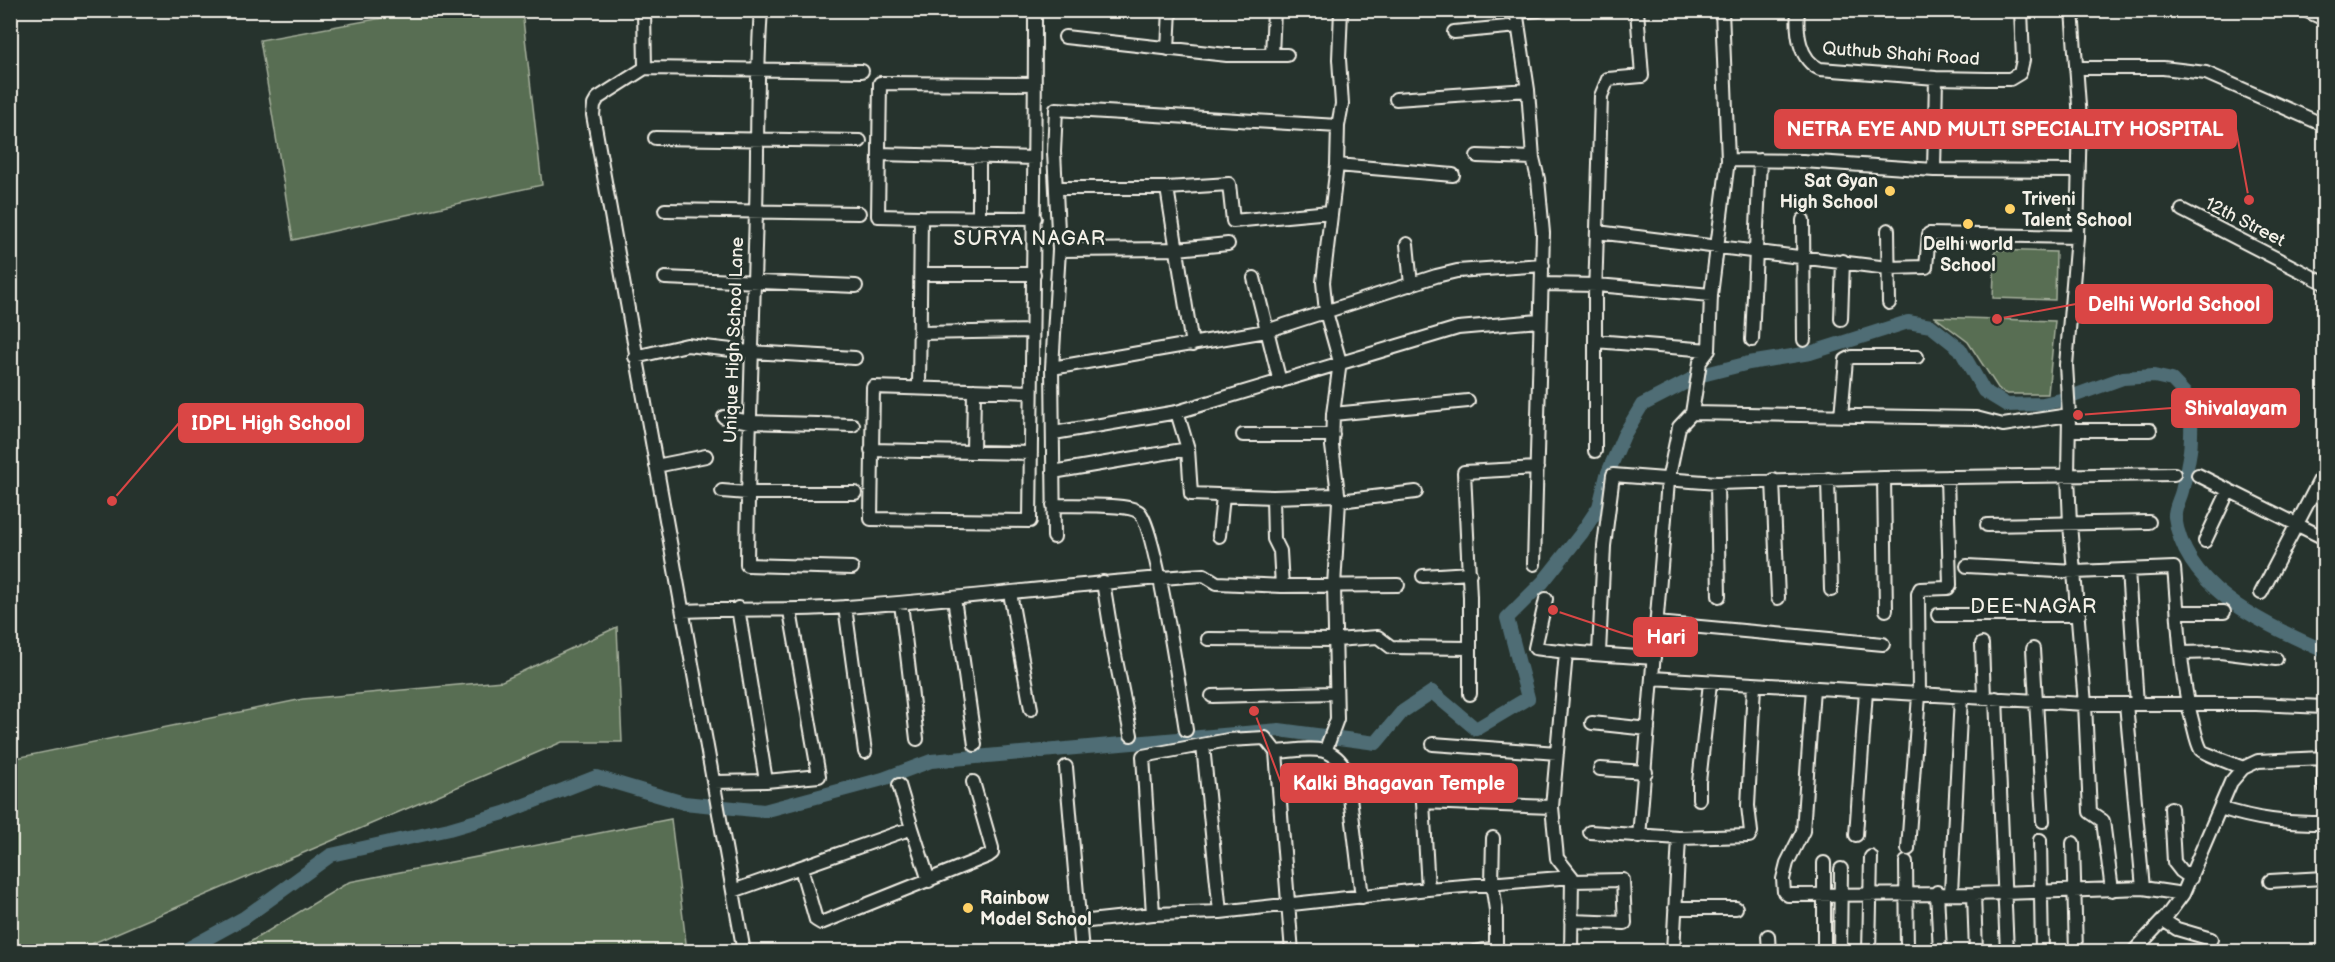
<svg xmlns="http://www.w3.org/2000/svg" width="2335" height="962" font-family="'Balsamiq Sans',sans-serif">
  <rect width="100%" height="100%" fill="#26332d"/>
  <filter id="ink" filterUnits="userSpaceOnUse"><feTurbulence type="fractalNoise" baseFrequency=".0167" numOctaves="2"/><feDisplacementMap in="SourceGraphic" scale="12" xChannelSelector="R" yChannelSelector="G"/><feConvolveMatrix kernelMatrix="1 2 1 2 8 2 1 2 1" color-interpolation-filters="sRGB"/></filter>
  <g filter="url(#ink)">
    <path fill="#596e52" stroke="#a6b09d" stroke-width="1.5" d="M421,11h101l20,174 -249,55 -33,-200z
      M1995,250l61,2 -1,48 -62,-2z
      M1935,317l120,4 -7,73h-41l-7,-3 -32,-49z
      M617,627l5,115h-60l-487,209h-64v-192l292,-60 199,-18z
      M671,819l16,132h-452l114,-69z"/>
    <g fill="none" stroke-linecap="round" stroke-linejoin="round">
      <path stroke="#4f6d75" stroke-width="14" d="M182,952l62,-34 87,-63 118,-26 55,-16 92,-36 88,26 80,8 119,-32 48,-18 348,-31 97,13 26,-31 30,-20 44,37 52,-31 -21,-80 36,-36 38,-48 18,-27 8,-32 17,-40 18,-30 56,-29 51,-13 61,-10 98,-31 23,4 29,23 24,42 23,14 36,-1 22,-5 58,-21 31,-2 18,4 19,20c0,17 1,34 -1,51 -2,13 -5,27 -8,40 -2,8 -8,18 -7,26 10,74 91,107 149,134"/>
      <g stroke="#f4f1e8" stroke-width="16">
        <path id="street" d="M644,10l1,58 -47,30 -4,7 -1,10 151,837
          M761,10c-5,67 -3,134 -5,201 -3,118 -8,236 -9,354l105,3
          M1516,10l12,80 5,68 5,21 5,54 -9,331
          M1722,10l6,150
          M1798,10c-2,22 1,50 22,59l116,9 51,1h23l10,-6 3,-13 -2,-50
          M2072,10l8,109 -3,118 -11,128 3,50 -1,60 2,49 15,180 5,108 13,9 9,69
          M2305,10l19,9
          M1516,12l23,-2
          M1454,32l64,-6
          M1065,37l162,18h60
          M1168,49l2,-39
          M1272,55l2,-45
          M645,68l217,3
          M2076,68h87l43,5 118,52
          M1396,99l132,-9
          M655,138l205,3
          M879,154l155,4
          M1477,156l56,2
          M1337,165l116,10
          M1934,170l2,-92
          M1057,188h110l62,-4 4,37 97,-9
          M1167,188l25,157
          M665,210l194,3
          M2182,210l142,73
          M921,217l114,1
          M979,217v-61
          M1803,220l1,120
          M1888,230l1,73
          M1597,232l291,36 38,-1 3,-33 148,3
          M1407,244l4,41
          M1059,250l118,-1 51,-5
          M921,274h113
          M665,278l191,8
          M1254,278l26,104
          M1542,284l55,1 114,10
          M1841,319l2,-58
          M920,333l111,-2
          M1752,340l8,-180
          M1595,341l114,9
          M635,357l52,-12 63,7 105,6
          M1052,368l214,-37 170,-55 21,-5 86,-6
          M919,388l2,-171 -43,-1 2,-133 155,1
          M1031,392l-158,-5 -2,132 159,2c2,-170 5,-340 5,-511
          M1692,413l284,5 27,7 66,-10
          M1333,414l135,-13
          M1841,416l5,-56 6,-3h65
          M724,417l26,5 103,3
          M2069,430h81
          M1054,433l123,-21 281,-84 81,-7
          M1243,435h90
          M1188,449l3,45 82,3 64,-2
          M871,450l160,3
          M1595,451v-155l6,-200 7,-17 34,-3 -5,-66
          M973,452l1,-62
          M656,466l50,-10
          M1053,472l135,-23 -11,-37
          M2198,475l126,63
          M1884,478l2,132
          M1828,479l3,111
          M1773,480l5,118
          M1717,483l2,113
          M722,491l25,2h108
          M1273,497l1,42 6,12 2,35
          M1339,501l77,-9
          M1053,505c17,1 75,-2 86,7 16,12 42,187 47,218
          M1987,525l162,-3
          M1219,536l4,-40
          M1054,537l-2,-169 7,-118 -5,-98 2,-43 282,17
          M2205,541l24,-51
          M1967,566l108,6 99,-4c5,52 5,106 19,156 2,8 4,19 8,26 2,3 35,15 42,18
          M2128,570l9,134
          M1423,576l47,-3
          M1103,582l11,68 17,85
          M1010,593l21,116
          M2261,593l63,-121
          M954,598l21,147
          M1546,599l-11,49c39,6 79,7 119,10
          M901,603l16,136
          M845,607l20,145
          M738,608l28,173
          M683,611c55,-3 109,0 164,-4 119,-8 238,-25 357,-32l13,8 65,3 116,-1
          M2178,612h46
          M1938,615h141
          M1657,623l226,21
          M1208,639l127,1 43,-3 13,10 78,1
          M1982,644l2,54
          M2033,649l10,172
          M1566,653l-14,154 5,51 15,19 -1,75
          M1599,653l5,-107 9,-71 104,8 167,-5 290,-4
          M2182,653l38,-1 56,7
          M1652,678l433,26h171l68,3
          M1813,688l-10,143 -16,32 -4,16 1,13 4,3 186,-1 169,-6 40,6
          M1470,694v-97l-6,-125 73,-4
          M1212,696l123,-3
          M1996,698l11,254
          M2126,704l17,184
          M1592,723l56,6
          M1433,744l124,9
          M1203,746l17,166
          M1326,749l11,-30 -3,-133 5,-85 -7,-55 1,-32 7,-52 -14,-50 -3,-30 14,-117 1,-39 4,-22 -3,-45 2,-49
          M1276,752c30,-2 56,-11 71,20l15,125
          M2324,753v33
          M1066,767l16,185
          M1600,769l46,3
          M1347,772l63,6 9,6 4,18 5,87
          M714,782l52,-1 53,-5 -29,-165
          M899,785l13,43
          M1699,799v-17l11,-99
          M1423,802l129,5
          M2171,808l3,54 7,9 10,7
          M2220,808c37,12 65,15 104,15
          M1590,832l89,6 70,-2 2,-4 -3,-26 6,-121
          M1856,835l10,-144
          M1639,837l29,-356 11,-54 13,-14 8,-51 9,-12 2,-55 17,-135 75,1 131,9 145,1
          M1493,838l-1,45 4,27v42
          M2040,840l2,112
          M2073,843l3,109
          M1908,849l11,-154 -1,-101 2,-5 28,-1 2,-3 -3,-108
          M1906,862l1,90
          M1824,863v89
          M801,868l15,52 5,3 167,-67 4,-3v-5l-19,-66
          M2270,881l54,-3
          M733,891l179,-63 17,53
          M1937,892l3,60
          M1951,893l10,-196
          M1974,894l2,58
          M1675,908h61
          M1153,914l-10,-158 85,-16 37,-2 11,14 16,200
          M2163,920l14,9 34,10
          M1571,921l54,2 -2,-43 -51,1
          M1080,922l73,-8 67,-2 208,-23 144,-12
          M1768,936l1,16
          M1474,952l21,-4
          M1673,952l6,-114
          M1840,952l1,-83
          M1869,952l2,-95
          M2133,952l33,-35 17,-23 48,-112 12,-14 15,-7 66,-3"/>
      </g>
      <use href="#street" stroke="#26332d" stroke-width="12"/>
    </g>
  </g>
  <g fill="#ffd166" stroke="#26332d" stroke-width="2">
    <circle cx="1890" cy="191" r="6"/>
    <circle cx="2010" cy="209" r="6"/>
    <circle cx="1968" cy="224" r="6"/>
    <circle cx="968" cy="908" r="6"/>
  </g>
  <g text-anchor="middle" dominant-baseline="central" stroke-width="5" stroke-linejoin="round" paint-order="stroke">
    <g font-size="18" fill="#f4f1e8" stroke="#26332d">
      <text transform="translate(1901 54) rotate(4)">Quthub Shahi Road</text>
      <text transform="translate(2245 222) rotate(27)">12th Street</text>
      <text transform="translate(734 340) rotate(-88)">Unique High School Lane</text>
    </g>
    <g font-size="18" font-weight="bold" fill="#f4f1e8" stroke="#26332d" text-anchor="start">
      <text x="1878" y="181" text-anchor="end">Sat Gyan<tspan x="1878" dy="21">High School</tspan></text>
      <text x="2022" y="199">Triveni<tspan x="2022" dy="21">Talent School</tspan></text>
      <text x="1968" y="244" text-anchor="middle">Delhi world<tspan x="1968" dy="21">School</tspan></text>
      <text x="980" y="898">Rainbow<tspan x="980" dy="21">Model School</tspan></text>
    </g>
    <g font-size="20" letter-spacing="1.5" fill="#f4f1e8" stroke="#26332d">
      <text x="1030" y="239">SURYA NAGAR</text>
      <text x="2034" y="607">DEE NAGAR</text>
    </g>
  </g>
  <path fill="none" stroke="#da4645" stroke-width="2" d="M2249 200L2236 129M1997 319L2076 304M2078 415L2172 408M112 501L179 423M1553 610L1634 637M1254 711L1281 783"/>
  <g fill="#da4645" stroke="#26332d" stroke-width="2">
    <circle cx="2249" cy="200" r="6"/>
    <circle cx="1997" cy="319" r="6"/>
    <circle cx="2078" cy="415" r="6"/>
    <circle cx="112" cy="501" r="6"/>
    <circle cx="1553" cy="610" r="6"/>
    <circle cx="1254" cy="711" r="6"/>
  </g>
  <g fill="#da4645" stroke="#da4645" stroke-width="2">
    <rect x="1775" y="110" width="461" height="38" rx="6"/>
    <rect x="2076" y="285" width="196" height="38" rx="6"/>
    <rect x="2172" y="389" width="127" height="38" rx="6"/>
    <rect x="179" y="404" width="184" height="38" rx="6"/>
    <rect x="1634" y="618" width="63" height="38" rx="6"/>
    <rect x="1281" y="764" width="236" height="38" rx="6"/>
  </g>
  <g font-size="20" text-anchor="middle" font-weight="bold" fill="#fff">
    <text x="2005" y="136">NETRA EYE AND MULTI SPECIALITY HOSPITAL</text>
    <text x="2174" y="311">Delhi World School</text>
    <text x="2236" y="415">Shivalayam</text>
    <text x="271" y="430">IDPL High School</text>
    <text x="1666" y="644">Hari</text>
    <text x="1399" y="790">Kalki Bhagavan Temple</text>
  </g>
  <rect width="2335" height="962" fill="none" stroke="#26332d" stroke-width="36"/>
  <rect x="18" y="18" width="2299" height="926" fill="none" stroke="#f4f1e8" stroke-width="2" filter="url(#ink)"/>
</svg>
